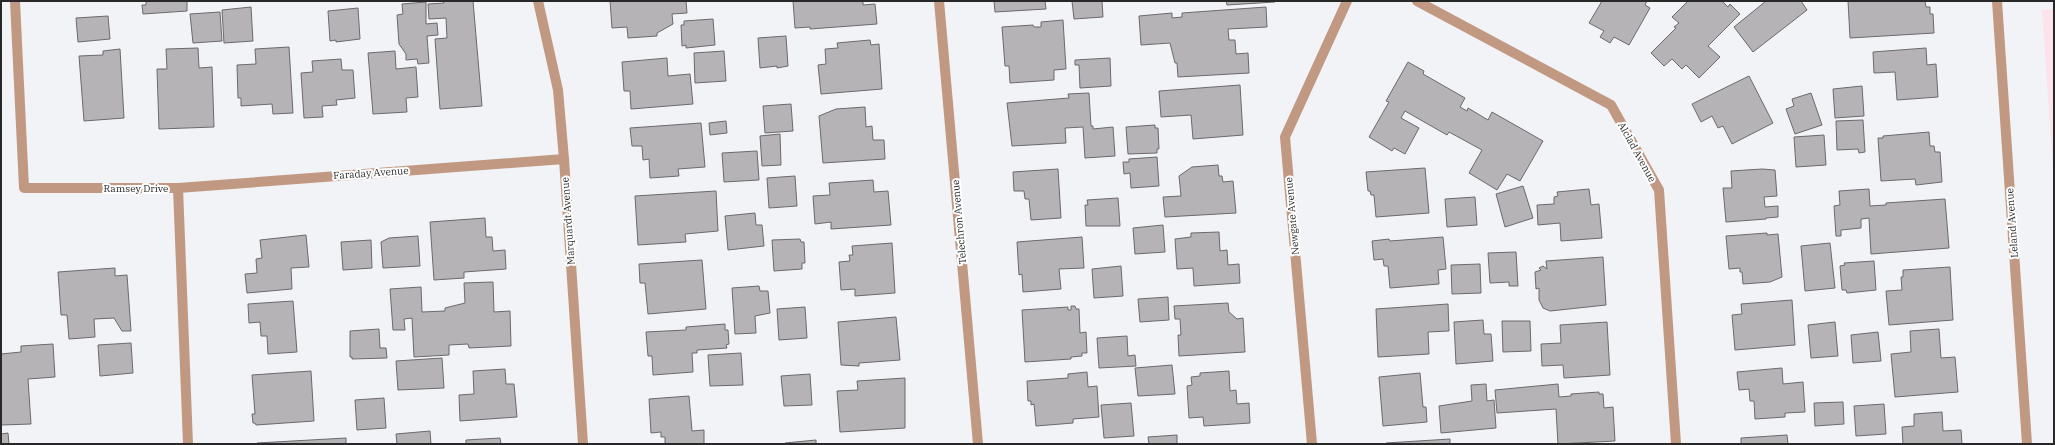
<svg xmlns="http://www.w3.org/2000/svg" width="2055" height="445" font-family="'IBM Plex Serif',serif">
  <rect width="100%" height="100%" fill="#f2f3f7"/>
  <path fill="#fbe2eb" d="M2054,9v175l-12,-174z"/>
  <path fill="#b6b3b6" stroke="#6b696c" d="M146,1h41v10l-44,3 -1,-9h4z
    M443,1h30l9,105 -42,3 -5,-70 12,-1 -1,-20 -17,1 -1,-15 16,-1z
    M610,1h76l1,12 -15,1 1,10 -16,9v3l-29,2 -1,-11 -15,1z
    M793,1h70v4l12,-1 2,20 -67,5v-2l-15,1z
    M994,1h51l1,8 -51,3z
    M1072,1h30l1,16 -29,2z
    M1226,1h49v1l-48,3z
    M1602,1h45l-2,4 5,3 -21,37 -15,-8 -4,6 -10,-6 4,-6 -15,-8z
    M1688,1h34l6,6 2,-3 10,10 -32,32 12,11 -21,21 -13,-13 -4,4 -10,-10 -8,7 -13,-13 25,-25 -2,-1 5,-4 -7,-6z
    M1766,1h35l6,9 -54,42 -19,-25z
    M1848,1h77l1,6h4v7h3l1,19 -84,5z
    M426,2v22l11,-1 1,12 -11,1 2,27 -11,1 -1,-5 -11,1v-6l-7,-10 -2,-29 6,-1 -1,-10z
    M251,7l2,34 -29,2 -2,-33z
    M1266,7l1,20 -39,2 1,11h6l1,14 12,-1 1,20 -71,4 -1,-14h-2l-5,-20 -29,2 -2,-29 33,-3v5l10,-1v-4z
    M358,8l2,31 -24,3v-2l-6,1 -2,-30z
    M220,12l2,29 -29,2 -3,-29z
    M108,16l2,23 -32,3 -2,-24z
    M713,19l2,26 -29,3v-3l-4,1 -1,-21h3v-4z
    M1063,20l3,49 -12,1v10l-44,3 -1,-17h-4l-3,-39 31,-2 1,2h7v-5z
    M786,36l2,30 -11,2v-2l-17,2 -2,-30z
    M870,40l1,5 8,-1 3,45 -61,5 -3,-29 8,-1 -1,-15 13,-1 -1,-5z
    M289,47l4,66 -20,1 -1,-10 -31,2v-8h-3l-1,-33 19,-1 -1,-15z
    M198,48l1,20 13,-1 2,60 -55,2 -2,-60h10l-1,-20z
    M1926,48l1,17 9,-1 2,33 -41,3 -2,-28 -21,1 -1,-21z
    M120,49l4,69 -40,3 -5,-65 24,-1v-4z
    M395,51l1,18 20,-2 2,30 -12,1 1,14 -34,2 -5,-61z
    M724,51l2,30 -31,2 -1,-30z
    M667,58l1,18 22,-2 3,30 -62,5 -1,-18h-6l-2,-29z
    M1110,58l1,28 -31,2 -1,-23h-4v-5z
    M341,59l1,11h11l2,28 -19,2 1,5 -15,1 1,11 -19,1 -3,-45 12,-1 -1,-11z
    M1408,62l16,9 -1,3 42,24 -5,9 7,4 1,-3 20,12 4,-8 51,29 -23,40 -13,-7 -10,16 -28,-17 13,-23 -33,-18 -2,3 -42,-24 -4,7 18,10 -14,26 -11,-6 -2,3 -23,-14 20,-35 -3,-1z
    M1749,76l24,47 -41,21 -9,-18 -5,2 -6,-12 -11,6 -9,-18z
    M1240,85l3,50 -50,4 -2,-24 -30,2 -2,-26z
    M1862,86l2,30 -29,2 -2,-29z
    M1089,93l2,33h2v3l20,-2 2,29 -30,2 -2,-31 -18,1 1,15 -54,3 -5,-43 62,-5 -1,-4z
    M1811,93l11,32 -27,9 -9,-25 8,-3 -2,-7z
    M791,104l2,27 -28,2 -2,-27z
    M865,107l1,20 6,-1 1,14h11l1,19 -62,4 -4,-47 17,-7z
    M1863,120l2,32 -6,1 -1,-4 -21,1 -1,-29z
    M726,121l1,12 -17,2 -1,-12z
    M701,123l4,44 -27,2 1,7 -29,2 -1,-19 -6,1 -1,-14h-10l-2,-18z
    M1155,125v3h3l1,21h-2v4l-29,1 -2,-27z
    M1929,132l1,14h4l1,6h5l2,30 -26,3 -1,-6 -34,2 -3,-43h5v-2z
    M780,134l1,31 -19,1 -2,-30z
    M1824,135l2,30 -30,2 -2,-30z
    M757,151l2,29 -35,2 -2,-29z
    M1157,157l2,29 -28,2 -1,-15 -6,1 -1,-12h6v-3z
    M1218,165l1,11h3l1,6 10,-1 3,32 -71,4 -2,-20 18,-1 -2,-20 13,-9z
    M1425,168l4,45 -53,4 -2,-22h-3l-1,-4h-2l-2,-19z
    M1058,169l3,49 -30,2 -2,-21h-4l-1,-8h-10l-1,-19z
    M1762,169l13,1 2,26 -13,1 1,10 13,-1v11l-12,1v1l-40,3 -3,-34h9l-1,-17z
    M795,176l2,30 -28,2 -2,-30z
    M873,180l1,12 14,-1 3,34 -60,4v-7l-16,2 -2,-28 17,-1 -1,-12z
    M1523,186l10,32 -28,9 -9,-33z
    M1589,189l2,16 8,-1 3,34 -41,3 -1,-18 -22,2 -1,-20 17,-1v-7l4,-1 -1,-4z
    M1869,189l1,17 16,-1v-2l59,-4 4,49 -78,6 -2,-36 -8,1v9l-20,2v6h-5l-2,-30 6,-1 -1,-14z
    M716,191l2,40 -33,3 1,8 -48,3 -3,-49z
    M1475,197l2,28 -30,2 -2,-28z
    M1118,198l2,28h-34l-1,-21h3l-1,-5z
    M755,213l1,12h6l2,21 -36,4 -3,-34z
    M485,218l1,19h6l1,14 12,-1 1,19 -42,3v6l-30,2 -4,-58z
    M1163,225l2,27 -30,2 -2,-26z
    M1219,232l1,19 7,-1 1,15 11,-1 1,19 -46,3 -1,-18 -16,1 -2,-30 16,-2v-4z
    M1767,233v2l11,-1 4,43 -12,5 -27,2 -1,-12h-2v-4l-11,1 -3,-33z
    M306,235l3,32 -18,1 1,21 -45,4 -2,-19 12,-1 -1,-14 6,-1 -2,-18z
    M418,236l2,30 -37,2 -2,-26 8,-4z
    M1082,237l2,31 -25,1 2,20 -38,3 -1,-18 -3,1 -2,-33z
    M1443,237l3,32 -8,1 1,14 -49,4 -2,-22h-4l-1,-7 -9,1 -2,-19 17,-2 1,2z
    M800,239l1,3h3l1,21h-3v6l-28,2 -2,-31z
    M371,240l1,28 -29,2 -2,-28z
    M892,243l3,50 -40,3v-7l-14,1 -2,-28 11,-1 -1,-6h4l-1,-9z
    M1830,243l5,45 -30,3 -4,-45z
    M1516,252l2,34h-9v-4l-19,1 -2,-30z
    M1603,257l3,48 -56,6 -7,-3 -4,-8v-12l-3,1 -1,-17 6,-2 -2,-2 4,-2 4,3 -1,-8z
    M702,260l4,49 -58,5 -3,-31h-5l-1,-19z
    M1874,261l2,29 -29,3 -1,-3h-4l-2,-24 5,-1 -1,-2z
    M1480,264l1,29 -29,1 -1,-29z
    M1121,266l2,30 -29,2 -2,-29z
    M1950,267l3,53 -64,5 -3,-34 16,-1 -1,-13h2v-7z
    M115,268v8l12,-1 4,56h-9l-8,-13 -20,1 1,18 -26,2 -2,-24h-6l-3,-43z
    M493,282l1,30 16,-1 1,35 -42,2 -1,-4 -19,1v10l-35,2 -2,-39 -8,1 1,11h-12l-3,-41 31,-2 1,25 23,-1v-3l20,-5 -1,-20z
    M759,286l1,5h8l2,22 -15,3 1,17 -21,1 -3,-46z
    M1168,297l1,23 -29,2 -2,-23z
    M1792,300l3,45 -60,5 -3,-35 10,-1 -1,-10z
    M293,301l4,51 -29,2 -1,-18h-6l-1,-14 -11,1 -1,-19z
    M1228,303l1,9 8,7 6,-1 2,34 -66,4 -1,-21h3l-1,-16h-5l-1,-13z
    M1448,304l1,27 -21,1 1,22 -51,3 -2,-48z
    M1071,306h4l1,3h3l1,24 6,-1 1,21h-5v3l-11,1v2l-46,3 -3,-52 46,-3v3h3z
    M805,307l2,31 -28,2 -2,-31z
    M896,317l4,43 -41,3v3l-18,-1 -3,-43z
    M1483,320l1,14h7l2,27 -37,3 -2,-42z
    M1502,321h28l1,30 -28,1z
    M1607,322l3,53 -46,3 -1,-13 -21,1 -1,-22 20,-1 -1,-18z
    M1835,322l3,34 -27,2 -3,-33z
    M725,324v6h3l1,14 -3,1 1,3 -30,2v3h-5l1,19 -40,3 -1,-19h-4l-2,-24 40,-2v-3z
    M379,329l1,19h6l1,10 -35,1v-2h-2v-26z
    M1939,329l2,29 14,-1 3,35 -63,5 -4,-43 20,-2 -1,-21z
    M1878,332l3,29 -28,2 -2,-28z
    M1127,336l1,20 7,-1 1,11 -37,2 -2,-30z
    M131,343l2,30 -33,3 -2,-31z
    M53,344l2,33 -27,2 3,45 -30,1v-71l20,-2v-6z
    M741,353l2,32 -33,1 -2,-31z
    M442,358l2,30 -46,2 -2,-29z
    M1172,365l3,29 -37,2 -3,-28z
    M1782,368l1,16 20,-2 2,30 -20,1v4l-30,2 -1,-18h-4l-1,-12 -10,1 -2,-18z
    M505,369l1,15h8l3,33 -57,4 -1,-26 15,-1 -1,-23z
    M311,371l3,50 -58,4 -1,-2h-2l-1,-9h3l-3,-39z
    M1229,371l1,20 6,-1 1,14 12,-1 1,20 -46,3 -1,-9 -14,1 -2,-32 5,-1 -1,-8 9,-1v-3z
    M1087,372l1,15 9,-1 2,31 -26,2v4l-37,3 -2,-22 -3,1v-4h-3l-1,-20 41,-3v-4z
    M1420,373l3,34h3l1,15 -44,4 -4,-49z
    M810,374l2,31 -28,1 -3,-30z
    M905,378v50l-65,4 -3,-41 21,-1 -1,-9z
    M1486,384l1,17 7,-1 2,28 -55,5 -2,-27 33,-5 -1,-16z
    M1558,384l1,13 12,-1v-2l28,-2v2h4l1,14 9,-1 2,34 -57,3 -2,-35 -59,4 -2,-23z
    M689,396l3,35 12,-1v14h-39v-7h-4v-5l-10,1 -2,-34z
    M384,398l2,30 -29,2 -2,-30z
    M1843,402l1,22 -29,2 -1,-23z
    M1131,403l3,33 -30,2 -3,-33z
    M1884,404l2,30 -30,2 -2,-30z
    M1942,412l1,19 18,-1 1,14h-59l-1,-17 12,-1v-12z
    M430,431l1,13h-34l-1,-10z
    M8,433l1,11h-8v-10z
    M1177,435v9h-28l-1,-7z
    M1787,435l1,9h-47v-6z
    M346,438v6h-89v-1z
    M500,438l1,6h-35v-4z
    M1450,439v5h-64v-1z
    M816,440v4h-31v-1z"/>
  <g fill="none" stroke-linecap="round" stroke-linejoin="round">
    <path stroke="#c19983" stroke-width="10" d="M15,1l9,187h154l10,256
      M538,1l20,89 6,69 19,285
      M939,1l39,443
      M1417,1l194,104 48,85 17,254
      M178,188l386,-29
      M1312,444l-27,-307 62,-136"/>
    <path stroke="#c19983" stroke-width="10" d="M1997,1l30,443"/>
  </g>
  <g text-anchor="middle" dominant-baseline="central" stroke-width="4" stroke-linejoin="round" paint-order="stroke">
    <g font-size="10" fill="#282829" stroke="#fff">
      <text transform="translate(1637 152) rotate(61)">Alclad Avenue</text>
      <text transform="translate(371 173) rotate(-4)">Faraday Avenue</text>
      <text x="136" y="188">Ramsey Drive</text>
      <text transform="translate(1292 216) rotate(-95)">Newgate Avenue</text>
      <text transform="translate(568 221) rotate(-94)">Marquardt Avenue</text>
      <text transform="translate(959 222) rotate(-95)">Telechron Avenue</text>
      <text transform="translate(2012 223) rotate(-94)">Leland Avenue</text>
    </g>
  </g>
  <rect width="2055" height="445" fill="none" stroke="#282829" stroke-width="4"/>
</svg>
